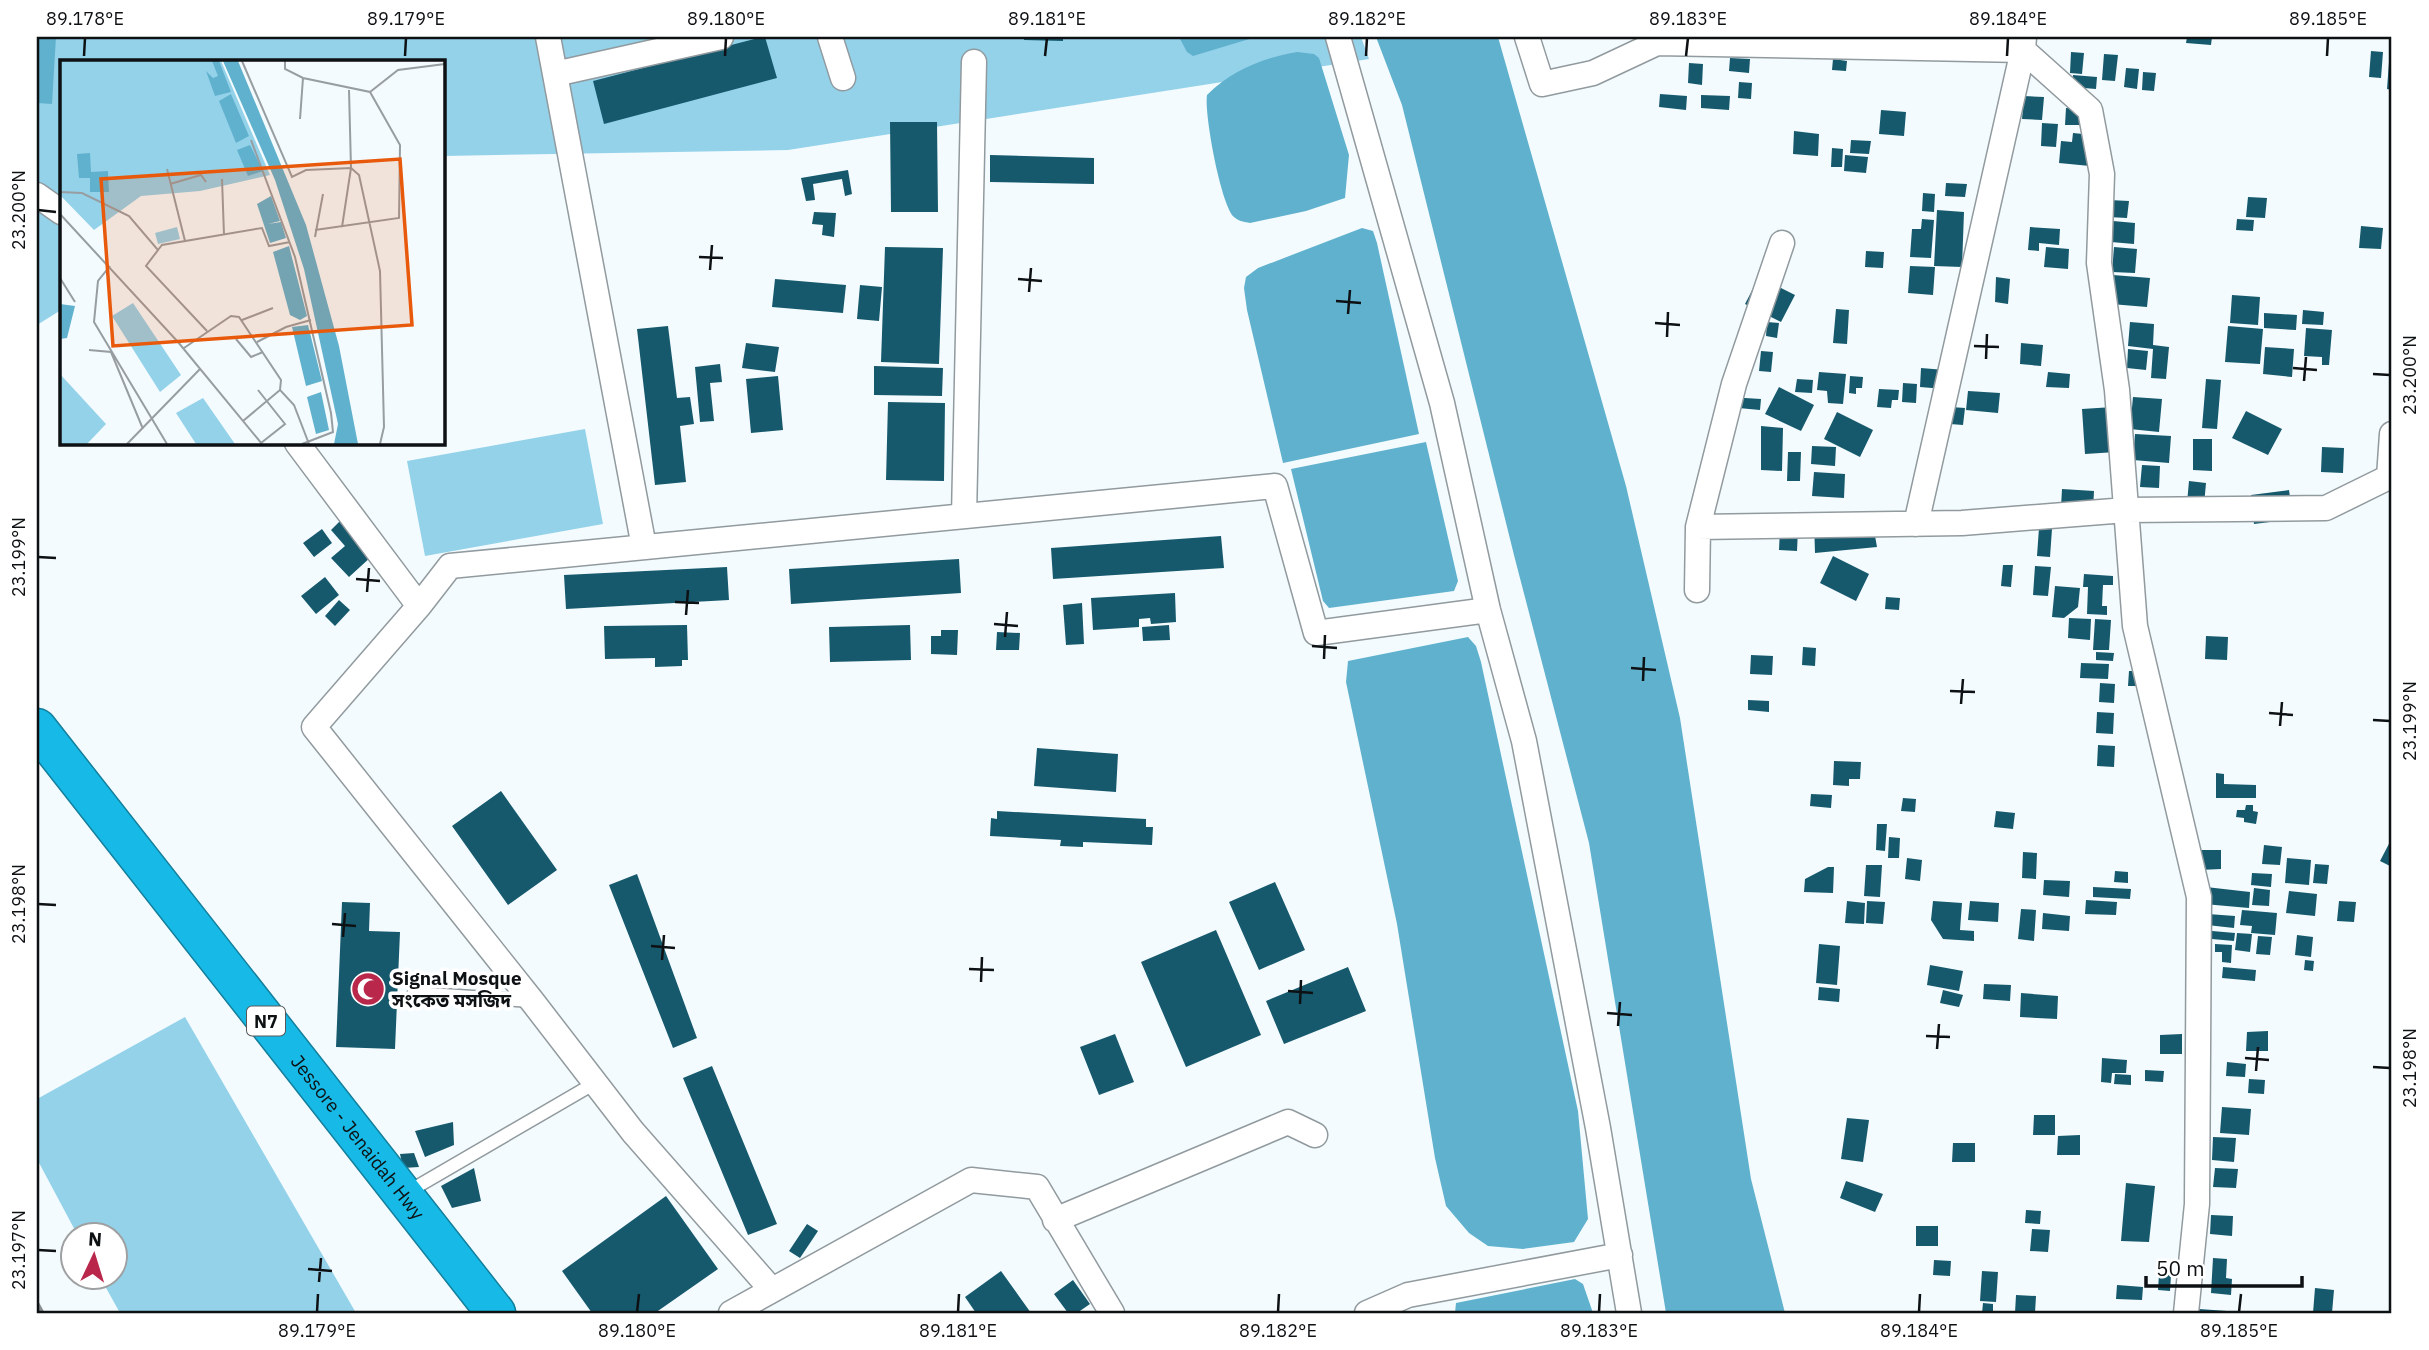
<svg xmlns="http://www.w3.org/2000/svg" width="2429" height="1350" font-family="'IBM Plex Sans','Noto Sans Bengali',sans-serif">
  <rect width="100%" height="100%" fill="#f3fbfe"/>
  <path fill="#94d2ea" d="M37,37h1324l8,22 -581,91 -345,6v-95h-382v249l-24,15z
    M585,429l18,95 -178,32 -18,-95z
    M185,1017l171,296h-236l-20,-36 16,-1v-42h-39l-40,-75v-60z"/>
  <path fill="#60b1ce" d="M37,37h19l-4,67 -15,-1z
    M1179,37h77l-63,19 -6,-4z
    M1376,37h122l128,449 54,232 71,461 34,134h-119l-77,-470 -74,-284 -113,-454z
    M1297,52l17,2 5,4 30,97 -4,43 -39,13 -56,12c-5,-1 -12,-2 -16,-6 -13,-12 -30,-103 -27,-122 25,-25 56,-37 90,-43z
    M1362,228l11,3 4,12 42,191 -136,29 -36,-153 -3,-22 2,-11 12,-9z
    M1426,442l32,139 -4,10 -125,17 -6,-7 -32,-132z
    M1468,637l8,9 5,16 97,449 10,108 -14,23 -51,7 -35,-3 -19,-13 -23,-27 -11,-48 -38,-234 -51,-242 2,-21z
    M1575,1279l8,5 10,29h-138l1,-10z"/>
  <path fill="#16596d" d="M762,37h3l12,41 -173,46 -11,-43z
    M1024,37h39v4l-39,-1z
    M2187,37h25l-1,8 -25,-2z
    M2371,51l12,1 -2,26 -12,-1z
    M2071,52l13,1 -2,21 -12,-1z
    M2104,54l14,1 -3,26 -13,-1z
    M1730,58l20,1 -1,14 -20,-2z
    M1833,59l14,2 -1,10 -14,-1z
    M2389,62h3v28l-5,-1z
    M1689,63l14,1 -1,21 -14,-2z
    M2126,68l13,1 -2,20 -13,-2z
    M2143,72l13,1 -2,18 -12,-1z
    M2073,75l24,2 -1,12 -24,-2z
    M1739,82l13,1 -1,16 -13,-1z
    M1660,94l27,2 -1,14 -27,-3z
    M1701,95l29,1 -1,14 -28,-2z
    M2024,96l20,1 -2,23 -20,-1z
    M2066,108l18,1v16h-19z
    M1881,110l25,2 -2,24 -25,-2z
    M890,122h47l1,90h-47z
    M2042,123l16,1 -2,23 -15,-1z
    M1794,131l25,3 -1,22 -25,-2z
    M2073,133l20,2 -3,31 -31,-3 2,-22 11,1z
    M1851,140l20,1 -2,13 -19,-1z
    M1832,148l11,1 -1,18h-11z
    M990,155l104,3v26l-104,-2z
    M1845,155l23,2 -2,16 -22,-2z
    M848,170l4,24 -7,2 -3,-17 -29,5 2,16 -9,1 -5,-23z
    M1946,183l21,1 -2,13 -20,-1z
    M1923,193l12,1 -1,18 -12,-1z
    M2248,197l19,1 -2,20 -19,-1z
    M2109,200l20,1 -2,17 -19,-1z
    M1937,210l27,2 -2,55 -28,-1z
    M814,212l22,1 -2,24 -12,-2 1,-10 -11,-1z
    M1922,219l12,1 -3,38 -21,-1 2,-28h9z
    M2237,219l17,1 -1,11 -17,-1z
    M2113,221l22,2 -1,21 -23,-2z
    M2361,226l22,2 -2,21 -22,-1z
    M2030,227l30,2 -1,16 -20,-2v8l-11,-1z
    M885,247l58,1 -4,116 -58,-2z
    M2046,247l23,2 -1,20 -24,-2z
    M2114,247l23,2 -2,24 -23,-1z
    M1866,251l18,1 -1,16 -18,-1z
    M1910,266l25,1 -2,28 -25,-2z
    M2113,275l37,3 -3,29 -36,-3z
    M1759,277l36,18 -14,27 -36,-18z
    M1996,277l14,2 -2,25 -13,-2z
    M775,279l71,6 -3,28 -71,-6z
    M860,285l22,2 -3,34 -22,-2z
    M2232,295l28,2 -2,28 -28,-2z
    M1836,309l13,1 -2,34 -14,-1z
    M2303,310l21,2 -1,13 -21,-1z
    M2264,313l33,2 -1,15 -32,-2z
    M1767,322l12,1 -2,15 -11,-2z
    M2130,322l24,2 -1,21 16,2 -3,32 -15,-1 2,-29 -25,-3z
    M668,326l9,72 13,-1 4,27 -14,2 6,56 -31,3 -18,-156z
    M2228,326l35,3 -3,35 -35,-2z
    M2306,328l26,2 -3,35h-7v-8l-18,-1z
    M746,343l33,4 -4,25 -33,-4z
    M2021,343l22,2 -2,21 -21,-2z
    M2265,347l29,2 -2,28 -29,-3z
    M2128,349l20,2 -2,19 -19,-2z
    M1761,351l12,1 -2,20 -12,-1z
    M720,364l2,18 -12,1 4,38 -14,1 -5,-55z
    M874,366l69,2 -1,28 -68,-1z
    M1921,368l24,2 -1,19 -24,-2z
    M1819,372l27,2 -3,30 -15,-1 -1,-12 -10,-1z
    M2048,372l22,2 -1,14 -23,-1z
    M778,376l5,54 -32,3 -5,-54z
    M1850,376l13,1 -1,11h-6v6l-7,-1z
    M1797,379l16,1 -1,13 -17,-1z
    M2206,379l15,1 -4,49 -15,-1z
    M1903,383l14,1 -1,19 -14,-1z
    M1779,387l35,18 -13,26 -36,-17z
    M1879,389l20,1 -1,10h-6l-1,8 -14,-1z
    M1968,391l32,2 -2,20 -32,-3z
    M1729,397l32,2 -1,11 -32,-3z
    M2133,397l29,2 -3,33 -29,-3z
    M888,402l57,1 -1,78 -58,-1z
    M1951,407l14,1 -2,17 -13,-1z
    M2113,407l3,45 -31,2 -3,-45z
    M2246,411l36,18 -14,26 -36,-17z
    M1837,412l36,18 -13,27 -36,-18z
    M1761,426l22,2 -1,43 -21,-1z
    M2135,434l36,2 -2,27 -36,-3z
    M2193,439h19v32l-19,-1z
    M1812,446l24,1 -1,19 -24,-2z
    M2322,447l22,1 -1,25 -22,-1z
    M1788,452h13l-1,29h-13z
    M2142,465l18,1 -1,22 -19,-1z
    M1814,472l31,2 -1,24 -32,-2z
    M2189,481l17,2 -2,22 -17,-2z
    M2062,489l32,2 -1,19 -32,-3z
    M2289,490l4,29 -39,5 -3,-29z
    M1872,519l5,28 -62,6 -1,-32z
    M340,521l32,35 -23,21 -18,-19 14,-12 -14,-16z
    M1780,528l18,1 -1,22 -18,-1z
    M2039,528l13,1 -2,28 -13,-1z
    M322,529l10,14 -18,14 -11,-14z
    M1221,536l3,32 -171,11 -2,-31z
    M1833,556l36,18 -13,27 -36,-18z
    M959,559l2,34 -170,11 -2,-35z
    M2003,565h10l-2,22 -10,-1z
    M2035,566l16,1 -3,29 -15,-1z
    M727,567l2,33 -163,9 -2,-34z
    M2084,574l29,2v9h-10l-1,21h5v9l-20,-1 1,-27h-5z
    M325,577l14,18 -23,19 -15,-18z
    M2055,586l25,2 -2,19 -14,11 -12,-1z
    M1175,593l1,29 -25,2 -1,-6 -11,1v8l-46,3 -2,-32z
    M1886,597l14,1 -1,12 -14,-1z
    M339,600l11,10 -15,16 -10,-10z
    M1082,603l2,41 -18,1 -3,-40z
    M2069,618l22,1 -1,21 -22,-2z
    M2095,619l16,1 -2,30h-16z
    M687,625l1,35h-6v6l-27,1v-9l-50,1 -1,-33z
    M910,625l1,35 -81,2 -1,-35z
    M1169,625l1,15 -27,1 -1,-14z
    M941,630h17l-1,25 -26,-1v-18h10z
    M997,632l23,1 -1,17h-23z
    M2206,636l22,1 -1,23 -22,-1z
    M1803,647l13,1 -1,18 -13,-1z
    M2096,652l18,1 -1,8 -17,-1z
    M1751,655l22,1 -1,19 -22,-1z
    M2081,663l28,1 -1,15 -28,-1z
    M2129,671h9v15h-10z
    M2100,683l15,1 -1,19 -15,-1z
    M1748,700l21,1v11l-21,-2z
    M2097,712l17,1 -1,21 -17,-1z
    M2098,745l17,1 -1,21 -17,-1z
    M1037,748l81,6 -2,38 -82,-6z
    M1834,761l27,1 -1,17h-11v7l-16,-1z
    M2216,773l8,1v10l32,1v13h-40z
    M501,791l56,79 -49,35 -56,-79z
    M1811,794l21,1 -1,13 -21,-2z
    M1903,798l13,1 -1,13 -14,-1z
    M2246,805h7v6l5,1 -2,12 -12,-2v-4l-8,-1 1,-7h8z
    M997,811l149,8v8h7l-1,18 -69,-3v5l-23,-1 1,-6 -71,-4 1,-18 6,1z
    M1996,811l19,2 -2,16 -19,-2z
    M1877,824h10l-2,27 -9,-1z
    M1889,837l11,1 -1,20h-11z
    M2392,838v29l-12,-6z
    M2264,845l18,2 -2,18 -18,-1z
    M2200,850h21v19l-22,1z
    M2023,852l14,1 -1,26 -14,-1z
    M1907,858l15,2 -2,21 -15,-2z
    M2287,858l24,2 -2,25 -24,-2z
    M2315,864l14,1 -2,19 -14,-1z
    M1866,865h16l-2,32 -16,-1z
    M1828,867h6l-1,26 -29,-1 1,-13z
    M2115,871l13,1v11l-14,-1z
    M2252,873l20,1 -1,13 -20,-2z
    M637,874l60,164 -24,10 -64,-163z
    M2044,880l26,1 -1,16 -26,-2z
    M1275,882l30,68 -46,20 -30,-68z
    M2093,887l38,2 -1,10 -37,-2z
    M2206,887l44,5 -1,16 -45,-4z
    M2254,888l16,2 -1,16 -17,-1z
    M2289,891l28,3 -2,22 -29,-3z
    M2086,900l31,2 -1,13 -31,-1z
    M1847,901l18,2 -1,21 -19,-1z
    M1867,901l18,1 -2,22 -17,-1z
    M1933,901l29,2 -2,27 14,1v10l-31,-2 -12,-19z
    M1970,901l29,2 -1,19 -30,-2z
    M2339,901l17,1 -2,20 -17,-1z
    M342,902l28,1 -1,28 31,1 -5,117 -59,-2z
    M2021,909l15,1 -2,31 -16,-2z
    M2242,910l35,3 -2,22 -24,-2 1,-7 -12,-1z
    M2043,913l27,3 -1,15 -27,-2z
    M2208,914l27,2 -1,12 -27,-3z
    M1216,930l45,105 -75,32 -45,-105z
    M2212,931l23,2 -1,8 -22,-2z
    M2237,933l15,1 -2,18 -15,-2z
    M2297,935l16,2 -2,20 -16,-2z
    M2258,936l14,1 -2,18 -14,-1z
    M1819,944l21,2 -3,39 -21,-2z
    M2215,944l17,1 -1,18 -9,-1v-10h-7z
    M2305,960l9,1 -1,10 -9,-1z
    M1930,965l33,6 -4,20 -32,-6z
    M1348,967l18,44 -82,33 -18,-43z
    M2223,967l33,3 -1,11 -33,-3z
    M1984,984l27,1 -1,16 -27,-2z
    M1819,987l21,2 -1,13 -21,-2z
    M1943,990l20,5 -4,12 -19,-4z
    M2021,993l37,3 -1,23 -37,-2z
    M2268,1031v20h-22l1,-19z
    M1115,1034l19,48 -35,13 -19,-48z
    M2182,1034v20h-22v-19z
    M2102,1058l25,2 -1,13h-14l-1,10 -10,-1z
    M2227,1062l19,2 -1,13 -19,-1z
    M712,1066l65,158 -29,11 -65,-157z
    M2145,1070l19,1 -1,11 -18,-1z
    M2115,1074l16,1v10l-17,-1z
    M2249,1079l16,1 -1,14 -16,-1z
    M2222,1107l29,2 -2,26 -29,-2z
    M2034,1115h21v20h-22z
    M1847,1118l22,2 -6,42 -22,-3z
    M453,1122l1,23 -29,12 -10,-26z
    M2080,1135v20h-23l1,-19z
    M2213,1137l23,1 -2,24 -22,-2z
    M1953,1143h22v19h-23z
    M414,1153l5,14 -16,1 -3,-14z
    M474,1168l7,33 -29,7 -11,-22z
    M2215,1168l23,1 -2,19 -23,-1z
    M1846,1181l37,13 -8,18 -35,-14z
    M2126,1183l29,3 -6,56 -28,-1z
    M666,1196l52,73 -63,44h-63l-30,-42z
    M2026,1210l15,1 -1,13 -15,-1z
    M2211,1215l22,1 -1,20 -22,-2z
    M807,1224l11,7 -18,27 -11,-7z
    M1916,1226h22v20h-22z
    M2032,1229l18,1 -2,22 -18,-1z
    M2213,1258l14,1 -1,19 6,1 -1,16 -20,-2z
    M1934,1260l17,1 -1,15 -17,-1z
    M1001,1271l30,42h-55l-11,-16z
    M1982,1271l16,1 -2,30 -16,-1z
    M2159,1274l12,1 -1,16 -12,-1z
    M1073,1280l17,24 -13,9h-9l-14,-19z
    M2117,1285l26,2 -1,13 -26,-1z
    M2315,1288l19,2 -2,23h-19z
    M2016,1295l20,1 -1,17h-20z
    M1983,1303l10,1v9h-11z
    M2199,1309l28,2v2h-29z"/>
  <g fill="none" stroke-linecap="round" stroke-linejoin="round">
    <g stroke="#919a9e" stroke-width="15">
      <path id="lane" d="M414,993l118,8
        M406,1193l189,-110"/>
    </g>
    <g stroke="#919a9e" stroke-width="27">
      <path id="street" d="M548,37l96,510
        M830,37l13,41
        M1338,37l104,366 46,207 36,131 74,387 31,185
        M1527,37l15,47 51,-11 64,-30 366,7 -107,474
        M2024,37l-1,13 67,60 12,64 -3,89 18,127 18,236 64,271 -2,307 -11,109
        M555,74l166,-37
        M37,195l24,17
        M297,443l122,163 -105,121 218,274 101,131 138,157
        M964,516l10,-454
        M1698,527l264,-4 164,-13 200,-2 63,-31 3,-43
        M1697,590l1,-63 36,-143 48,-141
        M419,606l31,-40 825,-80 41,147 172,-23
        M1055,1220l233,-98 27,13
        M731,1313l240,-133 66,7 75,126
        M1367,1313l41,-18 212,-40"/>
    </g>
    <g stroke="#147f9c" stroke-width="41">
      <g id="highway">
        <path id="s1" d="M37,728l459,585"/>
      </g>
    </g>
    <use href="#lane" stroke="#fff" stroke-width="12"/>
    <use href="#street" stroke="#fff" stroke-width="24"/>
    <use href="#highway" stroke="#17bae6" stroke-width="38"/>
    <path stroke="#898f91" stroke-width="5" stroke-dasharray="14 7" stroke-linecap="butt" d="M37,1304l5,9"/>
  </g>
  <path fill="none" stroke="#0e1113" stroke-width="2.5" d="M84,56l1,-18M405,56l1,-18M725,56l1,-18M1045,56l2,-18M1366,56l1,-18M1686,56l2,-18M2007,56l1,-18M2327,56l1,-18M38,210l18,2M699,257l24,1M710,270l2,-25M1018,279l24,2M1029,292l2,-24M1336,301l25,2M1348,314l2,-24M1655,323l25,2M1667,337l1,-25M1974,346l25,1M1986,359l1,-25M2293,368l24,2M2373,374l17,1M2304,381l2,-24M38,557l18,1M356,579l24,2M367,592l2,-24M675,602l24,1M686,615l2,-25M994,624l24,2M1005,637l2,-25M1312,646l25,2M1324,659l1,-24M1631,668l25,2M1643,681l1,-24M1950,691l25,1M1961,704l2,-25M2269,713l24,2M2373,720l17,1M2280,726l2,-24M38,904l18,1M332,924l24,2M343,937l2,-24M651,946l24,2M662,960l2,-25M969,969l25,1M981,982l1,-25M1288,991l25,2M1300,1004l1,-24M1607,1013l25,2M1618,1026l2,-24M1926,1036l24,1M1937,1049l2,-25M2245,1058l24,2M2373,1067l17,1M2256,1071l2,-24M38,1250l18,1M308,1269l24,2M319,1282l2,-24M317,1312l1,-18M637,1312l2,-18M958,1312l1,-18M1278,1312l1,-18M1599,1312l1,-18M1919,1312l1,-18M2239,1312l2,-18"/>
  <defs>
    <g id="mosque-disc" transform="scale(1.75)"><circle r="9.5" fill="#b9284b" stroke="#fff"/><path d="M3.5-4.9A6 6 0 1 0 3.5 4.9A5 5 0 1 1 3.5-4.9Z" fill="#fff"/></g>
  </defs>
  <g fill-rule="evenodd">
    <use href="#mosque-disc" x="368" y="989"/>
  </g>
  <g text-anchor="middle" dominant-baseline="central" stroke-width="7" stroke-linejoin="round" paint-order="stroke">
    <rect fill="#fff" stroke="#56585a" stroke-width="2" x="247" y="1006.5" width="38" height="29" rx="5"/>
    <g font-size="18" font-weight="bold" fill="#0e1113">
      <text x="266" y="1021">N7</text>
    </g>
    <g font-size="19" font-weight="bold" fill="#0e1113" stroke="#fff" text-anchor="start">
      <text x="392" y="978">Signal Mosque<tspan x="392" dy="22">সংকেত মসজিদ</tspan></text>
    </g>
    <g font-size="19" fill="#0e1113" stroke="#fff">
      <text stroke="none"><textPath href="#s1" startOffset="520">Jessore - Jenaidah Hwy</textPath></text>
    </g>
  </g>
  <g transform="translate(60 60)">
    <rect width="385" height="385" fill="#f3fbfe"/>
    <path d="M0,1h161l49,114 -70,16 -59,5 -47,34 -34,-35zM117,167l3,12 -22,5 -3,-11zM73,243l48,72 -21,17 -48,-76zM0,314l46,50 -19,20h-27zM143,338l32,46h-39l-20,-31z" fill="#94d2ea"/>
    <path d="M152,1h7l12,31 -16,4 -9,-25 7,7 5,-2zM163,1h15l68,164 33,121 19,98h-24l4,-20 -34,-155 -29,-89zM171,34l18,42 -13,7 -17,-42zM190,85l13,26 -15,5 -11,-26zM30,93l1,19 17,-1 1,21h-19v-14h-11l-2,-24zM211,136l9,25 -12,3 13,-2 5,16 -16,5 -13,-39zM229,186l18,70 -7,4 -10,-5 -17,-63zM0,244l15,2 -8,32 -7,1zM248,265l14,56 -16,5 -14,-59zM261,332l8,38 -13,4 -9,-37z" fill="#60b1ce"/>
    <path fill="none" stroke="#979da0" stroke-width="2" d="M182,1l50,116 14,-7 45,-2 -9,59M225,1v8l18,9 67,14 30,53 -1,73 -84,12M289,30l2,78 8,7 21,96 4,156 -4,17M310,32l28,-22 47,-6M240,59l3,-41M191,80l44,117 36,156 2,19 -31,12M107,109l18,72M162,119l2,56M110,124l31,-9 5,7M0,132l22,1 47,23 29,34 -12,16 61,65M0,154l118,128 84,102M255,177l8,-43M98,190l4,-5 100,-17 7,18 21,-4M50,206l-12,15 -4,41 73,122M0,218l15,24M182,260l31,-12M176,279l15,18 12,-5M197,282l29,-15 25,-7M124,288l47,-32 8,1 42,63 -1,10 14,15 15,39M29,290l22,2 32,77M198,330l27,34 -24,19M183,361l37,-31M67,384l73,-75"/>
    <path fill="#e8590c" fill-opacity="0.15" stroke="#e8590c" stroke-width="3.5" d="M340,99l12,166 -299,21 -12,-167z"/>
    <rect width="385" height="385" fill="none" stroke="#0e1113" stroke-width="3.5"/>
  </g>
  <rect width="2429" height="1350" fill="none" stroke="#ffffff" stroke-width="77"/>
  <g transform="translate(94 1256) rotate(4)"><circle r="33" fill="#ffffff" stroke="#9fa0a1" stroke-width="2"/>
  <path d="M0-5L12 26L0 18L-12 26Z" fill="#b9284b"/>
  <text y="-10" font-size="19" font-weight="bold" text-anchor="middle" fill="#0e1113">N</text>
  </g>
  <path d="M2146 1276v10h156v-10" fill="none" stroke="#0e1113" stroke-width="3.5"/>
  <text x="2156" y="1276" font-size="21" fill="#0e1113" stroke="#ffffff" stroke-width="5" paint-order="stroke">50 m</text>
  <rect x="38" y="38" width="2352" height="1274" fill="none" stroke="#0e1113" stroke-width="2.5"/>
  <g font-size="18" text-anchor="middle" fill="#0e1113">
    <text x="85" y="25">89.178°E</text>
    <text x="406" y="25">89.179°E</text>
    <text x="726" y="25">89.180°E</text>
    <text x="1047" y="25">89.181°E</text>
    <text x="1367" y="25">89.182°E</text>
    <text x="1688" y="25">89.183°E</text>
    <text x="2008" y="25">89.184°E</text>
    <text x="2328" y="25">89.185°E</text>
    <text transform="translate(19 210) rotate(-90)" y="6">23.200°N</text>
    <text transform="translate(2410 375) rotate(-90)" y="6">23.200°N</text>
    <text transform="translate(19 557) rotate(-90)" y="6">23.199°N</text>
    <text transform="translate(2410 721) rotate(-90)" y="6">23.199°N</text>
    <text transform="translate(19 904) rotate(-90)" y="6">23.198°N</text>
    <text transform="translate(2410 1068) rotate(-90)" y="6">23.198°N</text>
    <text transform="translate(19 1250) rotate(-90)" y="6">23.197°N</text>
    <text x="317" y="1337">89.179°E</text>
    <text x="637" y="1337">89.180°E</text>
    <text x="958" y="1337">89.181°E</text>
    <text x="1278" y="1337">89.182°E</text>
    <text x="1599" y="1337">89.183°E</text>
    <text x="1919" y="1337">89.184°E</text>
    <text x="2239" y="1337">89.185°E</text>
  </g>
</svg>
